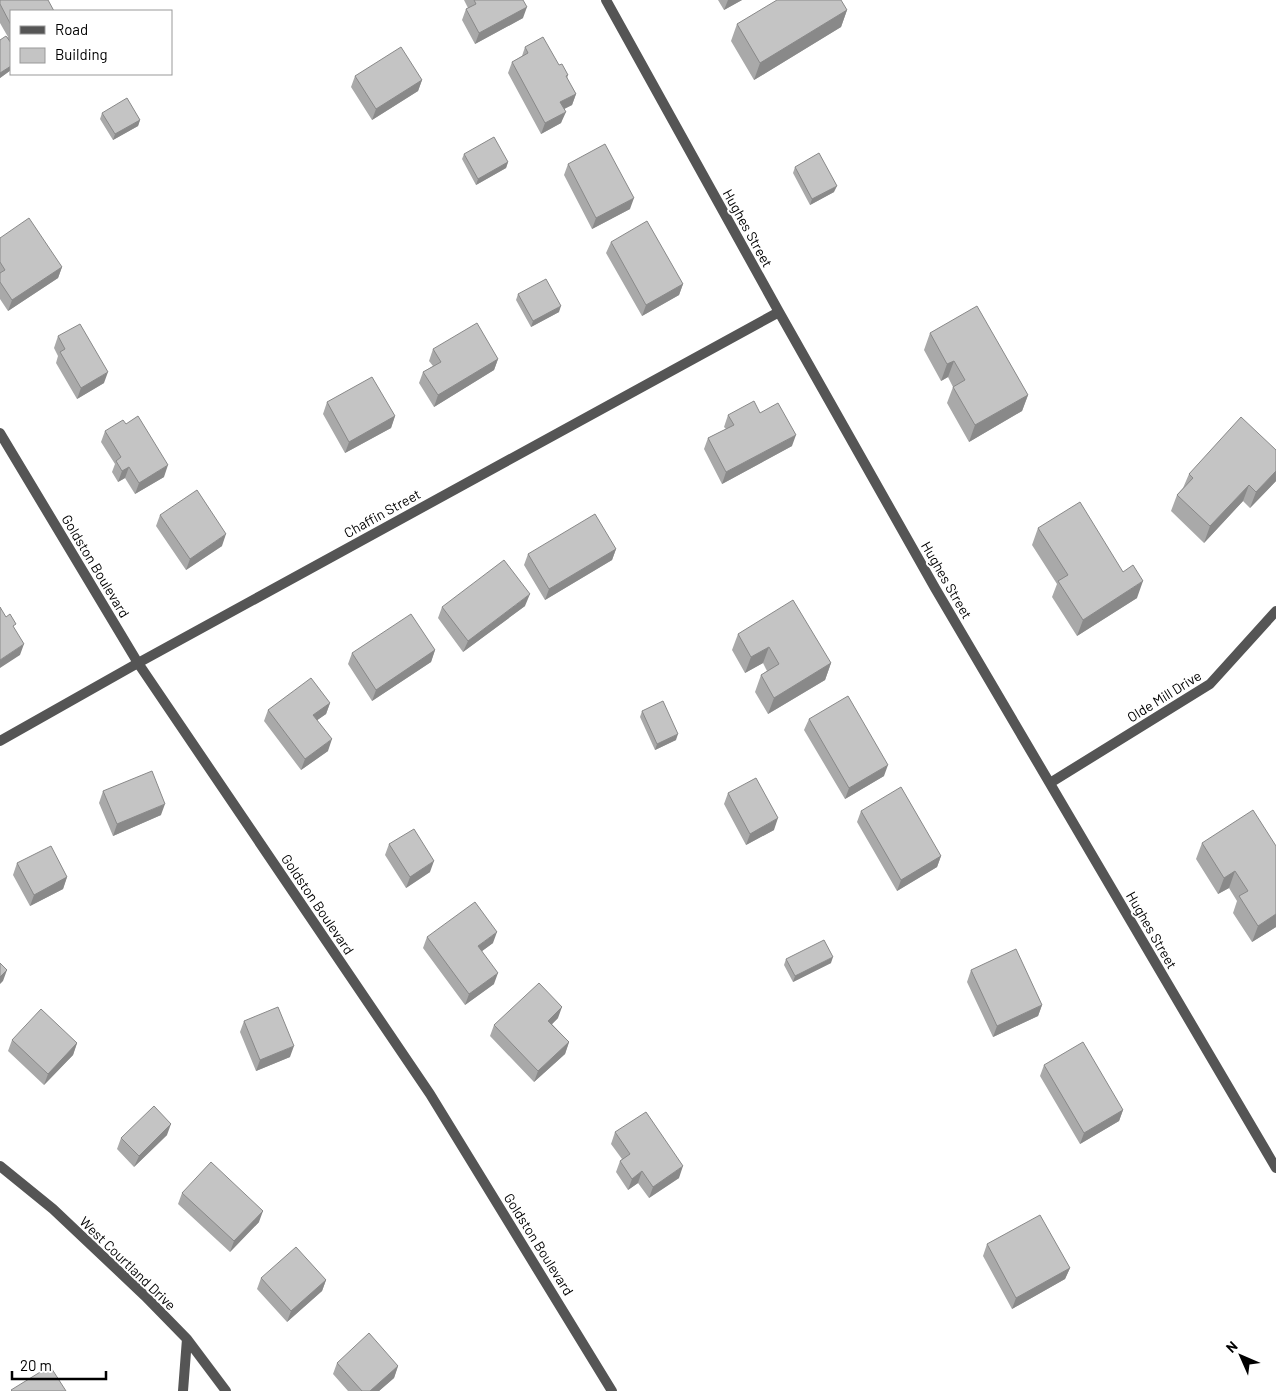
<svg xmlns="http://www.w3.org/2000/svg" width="1276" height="1391" font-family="Barlow,sans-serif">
  <rect width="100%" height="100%" fill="#fff"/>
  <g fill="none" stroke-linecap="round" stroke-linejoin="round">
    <path stroke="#555" stroke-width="10" d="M606,0l173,312 156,276 341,580
      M0,433l138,230 292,431 182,297
      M0,741l138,-78 641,-351
      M1050,783l160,-99 66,-73
      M0,1166l53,43 92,87 42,43 39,52
      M183,1391l4,-52"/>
  </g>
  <path fill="#a9a9a9" d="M0,0l11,11v59l-11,8v-38l8,-3 -8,-14z
    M464,0h59v18l-48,26 -13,-24 4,-11 2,-1z
    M718,0h24l-18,10z
    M847,10l-6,17 -87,53 -23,-39 6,-17z
    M525,47l34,18 9,10 -1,4 9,15 -4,11 -8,4 -3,14 -20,11 -33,-61 4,-11 10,-6z
    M355,76l67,4 -4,11 -46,29 -21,-33z
    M102,113l38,7 -2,6 -25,14 -13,-21z
    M464,154l44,8 -2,6 -30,17 -14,-26z
    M568,164l62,45 -38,20 -28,-54z
    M795,167l39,25 -24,13 -17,-32z
    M0,238l62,29 -4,11 -50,33 -8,-12z
    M611,242l72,42 -4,11 -37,21 -36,-63z
    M518,294l41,18 -28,15 -15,-27z
    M930,333l98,62 -6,16 -53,31 -22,-39 6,-16 -5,-10 -7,4 -17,-31z
    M58,336l46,47 -27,16 -21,-36 2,-7 -4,-8z
    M433,349l65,10 -4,11 -60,37 -15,-24 4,-11 10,-6 -4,-5z
    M327,402l68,14 -4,12 -46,25 -22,-39z
    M760,413l32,33 -70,38 -18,-35 4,-11 18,-9 -2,-2 4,-12z
    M105,431l59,46 -29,17 -10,-16 -7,4 -6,-10 3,-8 -14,-22z
    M1276,450v31l-26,27 -7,-7 -39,42 -33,-32 6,-16 6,-7 6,-14z
    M160,515l62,31 -36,24 -30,-44z
    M1038,528l99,70 -60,38 -25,-39 5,-13 -25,-39z
    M616,549l-4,11 -67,40 -21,-35 4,-11z
    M525,606l-62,46 -25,-34 4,-11z
    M738,634l93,29 -6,17 -57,34 -13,-22 6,-17 6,-4 -4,-8 -18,10 -13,-23z
    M435,650l-4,12 -59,39 -24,-37 4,-11z
    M330,703l-4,11 -9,6 11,31 -27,19 -37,-49 4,-11z
    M642,711l34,29 -21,10 -15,-33z
    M809,719l75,57 -39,23 -41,-69z
    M103,791l58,24 -48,21 -14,-33z
    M728,793l46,37 -28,15 -22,-41z
    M861,811l80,45 -4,11 -40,24 -40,-69z
    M1202,843l74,3v81l-24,15 -19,-29 4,-12 -8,-13 -11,6 -22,-35z
    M389,844l41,28 -24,16 -21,-33z
    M17,863l50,14 -4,12 -33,17 -17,-31z
    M427,937l66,6 -11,8 12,33 -29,21 -42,-57z
    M786,959l45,4 -38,19 -9,-17z
    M971,970l71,35 -4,11 -45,21 -26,-55z
    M558,1018l-6,6 17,18 -4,12 -31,28 -44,-46 4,-11z
    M244,1021l46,36 -34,14 -16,-39z
    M12,1040l65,3 -4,12 -29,30 -36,-34z
    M1044,1065l79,45 -4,11 -39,23 -40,-68z
    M615,1132l64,46 -30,20 -11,-15 -10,7 -12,-18 4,-11 2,-2 -11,-15z
    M167,1135l-33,32 -17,-18 4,-11z
    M182,1193l77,29 -29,30 -52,-48z
    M987,1244l83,24 -5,11 -53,30 -29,-53z
    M261,1278l65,2 -4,11 -35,31 -30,-33z
    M337,1363l61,3 -4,12 -15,13h-31l-15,-17z"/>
  <path fill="#898989" d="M728,0h14l-18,10z
    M527,7l-4,11 -48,26 4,-11z
    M847,10l-6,17 -87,53 6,-17z
    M11,66v4l-11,8v-5z
    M422,80l-4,11 -46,29 4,-11z
    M576,94l-4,11 -16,8 4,-11z
    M566,112l-5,11 -20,11 4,-11z
    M140,120l-2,6 -25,14 2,-6z
    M508,162l-2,6 -30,17 2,-6z
    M837,186l-3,6 -24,13 2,-6z
    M634,198l-4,11 -38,20 4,-11z
    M62,267l-4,11 -50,33 4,-11z
    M683,284l-4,11 -37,21 4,-11z
    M561,306l-2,6 -28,15 2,-6z
    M498,359l-4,11 -60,37 4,-12z
    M954,361l-6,16 -7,4 6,-17z
    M108,372l-4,11 -27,16 4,-11z
    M1028,395l-6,16 -53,31 6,-17z
    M395,416l-4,12 -46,25 4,-11z
    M796,435l-4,11 -70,38 4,-12z
    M168,465l-4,12 -29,17 4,-11z
    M129,467l-4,11 -7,4 4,-11z
    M1276,471v10l-26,27 6,-16z
    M1249,485l-6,16 -39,42 6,-17z
    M226,534l-4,12 -36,24 4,-11z
    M616,549l-4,11 -67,40 4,-11z
    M1143,581l-6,17 -60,38 6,-16z
    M530,594l-5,12 -62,46 5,-11z
    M24,644l-4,11 -20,13v-8z
    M769,647l-6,16 -18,10 6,-16z
    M435,650l-4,12 -59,39 4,-11z
    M831,663l-6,17 -57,34 6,-16z
    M330,703l-4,11 -17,12 4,-11z
    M678,734l-2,6 -21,10 2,-6z
    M332,739l-4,12 -27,19 4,-11z
    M888,765l-4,11 -39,23 4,-11z
    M165,804l-4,11 -48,21 4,-12z
    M778,818l-4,12 -28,15 4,-11z
    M941,856l-4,11 -40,24 4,-11z
    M434,861l-4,11 -24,16 4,-11z
    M1235,871l-6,17 -11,6 6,-16z
    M67,877l-4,12 -33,17 4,-11z
    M1276,914v13l-24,15 6,-16z
    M497,932l-4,11 -19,14 4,-11z
    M833,957l-2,6 -38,19 2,-6z
    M7,970l-4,11 -3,3v-7z
    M498,973l-4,11 -29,21 4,-11z
    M1042,1005l-4,11 -45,21 4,-11z
    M562,1007l-4,11 -14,14 4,-11z
    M569,1042l-4,12 -31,28 4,-11z
    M77,1043l-4,12 -29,30 4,-11z
    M294,1046l-4,11 -34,14 4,-11z
    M1123,1110l-4,11 -39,23 4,-11z
    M171,1124l-4,11 -33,32 5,-11z
    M683,1166l-4,12 -30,20 4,-11z
    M642,1171l-4,12 -10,7 4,-11z
    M263,1211l-4,11 -29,30 4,-11z
    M1070,1268l-5,11 -53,30 4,-11z
    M326,1280l-4,11 -35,31 4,-11z
    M398,1366l-4,12 -15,13h-9z"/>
  <path fill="#c4c4c4" stroke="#898989" d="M0,0h48l6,11h-43v14l-11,-21z
    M474,0h49l4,7 -48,26 -13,-24 10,-5z
    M777,0h64l6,10 -87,53 -23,-39z
    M6,36l5,7v23l-11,7v-33z
    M543,37l16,28 3,-1 6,11 -2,1 10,18 -16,8 6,10 -21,11 -33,-61 16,-9 -3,-6z
    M401,47l21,33 -46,29 -21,-33z
    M127,98l13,22 -25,14 -13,-21z
    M494,137l14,25 -30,17 -14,-25z
    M605,144l29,54 -38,20 -28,-54z
    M819,153l18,33 -25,13 -17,-32z
    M29,218l33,49 -50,33 -12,-18v-9l5,-3 -5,-8v-24z
    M647,221l36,63 -37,21 -35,-63z
    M546,279l15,27 -28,15 -15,-27z
    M977,306l51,89 -53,30 -22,-38 12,-7 -11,-19 -7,3 -17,-31z
    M477,323l21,36 -60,36 -15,-23 18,-10 -8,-13z
    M80,324l28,48 -27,16 -21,-36 5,-3 -7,-13z
    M372,377l23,39 -46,26 -22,-40z
    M754,401l6,12 18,-10 18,32 -70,37 -18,-34 26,-13 -6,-10z
    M138,416l30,49 -29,18 -10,-16 -7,4 -6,-10 5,-4 -16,-26 18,-11 3,4z
    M1241,417l35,33v21l-20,21 -7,-7 -39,41 -33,-31 16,-17 -4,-4z
    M197,490l29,44 -36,25 -30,-44z
    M1080,502l43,70 10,-7 10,16 -60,39 -25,-39 10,-6 -30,-47z
    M595,514l21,35 -67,40 -21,-35z
    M504,560l26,34 -62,47 -26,-34z
    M793,600l38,63 -57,35 -13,-23 18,-11 -10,-17 -18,10 -13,-23z
    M0,607l6,10 4,-3 6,10 -3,2 11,18 -24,16z
    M411,614l24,36 -59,40 -24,-37z
    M311,678l19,25 -17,12 19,24 -27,20 -37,-49z
    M848,696l40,69 -39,23 -40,-69z
    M663,701l15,33 -21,10 -15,-33z
    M152,771l13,33 -48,20 -14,-33z
    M756,778l22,40 -28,16 -22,-41z
    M901,787l40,69 -40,24 -40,-69z
    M1253,810l23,36v68l-18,12 -19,-30 9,-5 -13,-20 -11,7 -22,-35z
    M414,829l20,32 -24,16 -21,-33z
    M51,846l16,31 -33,18 -17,-32z
    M475,902l22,30 -19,14 20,27 -29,21 -42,-57z
    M824,940l9,17 -38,19 -9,-17z
    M1016,949l26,56 -45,21 -26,-56z
    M0,963l7,7 -7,7z
    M539,983l23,24 -14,14 21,21 -31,29 -44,-46z
    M278,1007l16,39 -34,14 -16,-39z
    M41,1009l36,34 -29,31 -36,-34z
    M1083,1042l40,68 -39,23 -40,-68z
    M154,1106l17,18 -32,32 -18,-18z
    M646,1112l37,54 -30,21 -11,-16 -10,8 -12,-18 10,-7 -15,-22z
    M211,1162l52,49 -29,30 -52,-48z
    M1040,1215l30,53 -54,30 -29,-54z
    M296,1247l30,33 -35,31 -30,-33z
    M369,1333l29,33 -28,25h-8l-25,-28z
    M50,1366l16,25h-54l-1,-1z"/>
  <g text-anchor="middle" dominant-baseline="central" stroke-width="4" stroke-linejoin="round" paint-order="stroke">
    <g font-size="14" fill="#000" stroke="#fff">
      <text transform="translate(748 228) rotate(61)">Hughes Street</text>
      <text transform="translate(382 513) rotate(-29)">Chaffin Street</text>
      <text transform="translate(96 566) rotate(59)">Goldston Boulevard</text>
      <text transform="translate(947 580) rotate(60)">Hughes Street</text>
      <text transform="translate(1164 696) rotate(-32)">Olde Mill Drive</text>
      <text transform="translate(318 904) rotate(56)">Goldston Boulevard</text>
      <text transform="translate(1152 930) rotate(60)">Hughes Street</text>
      <text transform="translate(539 1244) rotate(58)">Goldston Boulevard</text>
      <text transform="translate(128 1263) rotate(44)">West Courtland Drive</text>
    </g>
  </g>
  <rect x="10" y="10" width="162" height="65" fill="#ffffff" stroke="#999999"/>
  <rect x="20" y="26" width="25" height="8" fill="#555555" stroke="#999999"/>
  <text x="55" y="35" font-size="15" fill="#000000">Road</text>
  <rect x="20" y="48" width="25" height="15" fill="#c4c4c4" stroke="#999999"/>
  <text x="55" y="60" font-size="15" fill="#000000">Building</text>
  <g transform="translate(1241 1356) rotate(315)" stroke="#ffffff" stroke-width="4" paint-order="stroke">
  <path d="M0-4L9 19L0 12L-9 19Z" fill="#000000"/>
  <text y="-8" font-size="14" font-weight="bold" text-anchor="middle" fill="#000000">N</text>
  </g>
  <path d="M12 1371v8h94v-8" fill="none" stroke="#000000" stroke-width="2.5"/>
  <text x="20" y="1371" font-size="15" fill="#000000" stroke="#ffffff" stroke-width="4" paint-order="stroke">20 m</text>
</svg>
